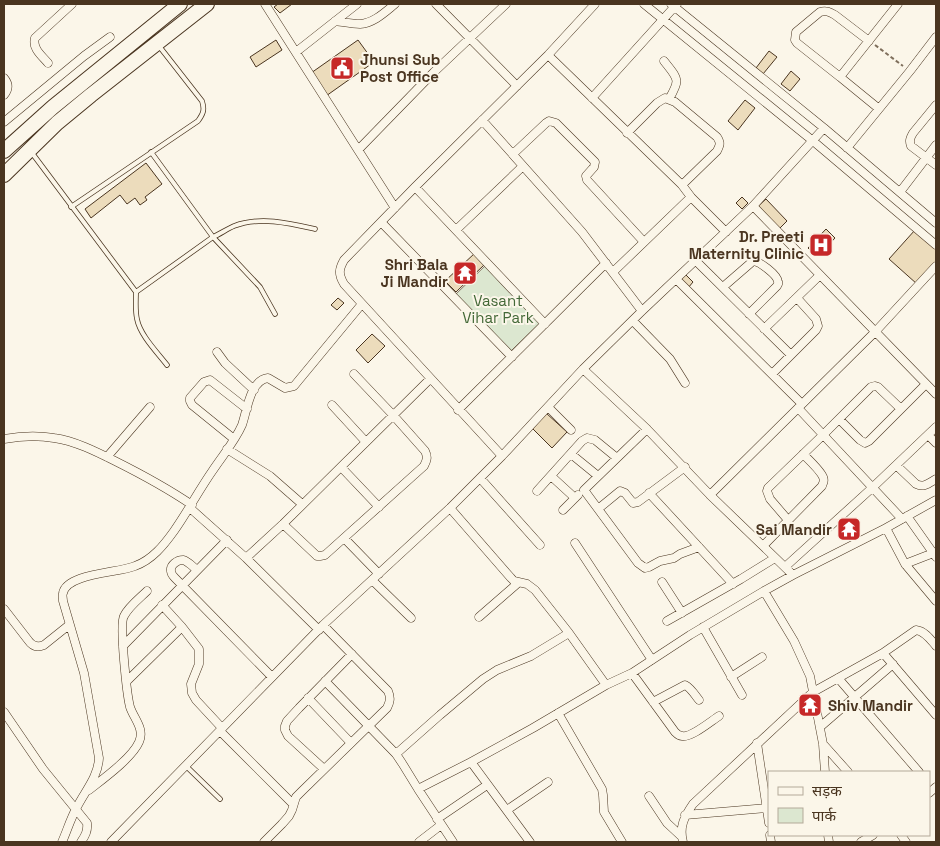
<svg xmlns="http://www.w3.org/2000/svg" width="940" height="846" font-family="'Space Grotesk','Noto Sans Devanagari',sans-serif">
  <rect width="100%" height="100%" fill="#fbf6e9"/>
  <path fill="#dce7d0" stroke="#887966" d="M486,265l54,58 -29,28 -55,-57z"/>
  <path fill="#ecdcbc" stroke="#4a3520" d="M278,4h14l-12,9 -6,-6z
    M276,40l6,10 -26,17 -6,-10z
    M358,40l16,22 -48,34 -15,-23z
    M769,51l8,6 -14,17 -7,-6z
    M791,71l9,8 -10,12 -9,-7z
    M745,100l10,8 -17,22 -10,-9z
    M146,163l16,21 -17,13 2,3 -7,5 -5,-7 -8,6 -7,-9 -29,23 -6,-9z
    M742,197l6,6 -6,6 -6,-6z
    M766,199l21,22 -9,9 -22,-22z
    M826,229l9,9 -18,19 -9,-9z
    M915,230l21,18v15l-19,21 -28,-25z
    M475,253l10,11 -29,28 -11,-11z
    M685,274l8,8 -5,6 -8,-9z
    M338,298l6,5 -7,7 -6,-5z
    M372,334l13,12 -17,17 -12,-13z
    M546,413l21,19 -15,16 -20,-20z"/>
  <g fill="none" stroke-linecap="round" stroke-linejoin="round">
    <g stroke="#4a3520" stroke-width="5.5">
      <path id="service" d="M32,153l104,139 77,-55 -62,-85
        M71,207l127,-86c5,-7 7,-11 4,-20l-43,-55
        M136,292c0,9 -1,18 1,27 3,16 20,33 30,46
        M275,314l-15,-27 -47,-50c7,-3 14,-8 21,-11 26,-10 55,-3 81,3
        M186,766l34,33"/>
    </g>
    <g stroke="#4a3520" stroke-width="9">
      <path id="minor" d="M265,4l130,204
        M436,4l81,82
        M644,4l169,137 123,104
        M671,4l153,124 112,95
        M335,21c8,1 17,3 25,3 14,-1 25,-12 35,-20
        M296,52l61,-48
        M548,55l134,130 9,12 35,35
        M664,61c14,18 17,18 5,38
        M48,63c-7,-8 -16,-15 -13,-25l37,-34
        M840,77l-43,-34 -2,-3 1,-8 24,-20c6,-2 10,0 15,3l34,26
        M4,78c5,6 5,11 0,17
        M592,98l85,-94
        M936,105l-23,28c-3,5 -4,8 -2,13l25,19
        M878,108l-38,-31 58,-73
        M482,120l100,112 60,79
        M4,122l80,-66 26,-19
        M627,133l30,-30 8,-5 10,4 42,35c4,6 3,8 0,14l-35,34
        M847,148l63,-77 26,-34
        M358,150l76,-78 72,-68
        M513,154l33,-31 3,-2 7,2 39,39 -1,5 -8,9 1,4 57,62
        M415,187l130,137
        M900,192l36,-47
        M753,206l183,188
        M381,222l131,135
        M456,230l67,-64
        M696,261l95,94
        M613,272l78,-75
        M676,279l126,125
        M723,287l30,-26c6,0 25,14 25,21 1,1 0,2 -1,4l-28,28
        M633,321l37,38 15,24
        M764,329l56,-54
        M217,352l8,11 29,27
        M583,369l64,60 63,66 83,80
        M772,374l44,-44 2,-4 -2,-7 -19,-21
        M332,405l34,37
        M548,407l23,23
        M798,408l104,111
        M458,410l148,-147
        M839,419l21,21 5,3 4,-2 57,-57
        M647,429l-63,61 54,73 7,5 4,-1 11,-6 14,-3 6,-4 19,-7
        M928,435l8,8
        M4,439c16,-3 33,-4 50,-1 21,3 41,13 61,23 26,13 52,27 77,44
        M234,439l-42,-34 -2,-4v-3l14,-16 6,-2 37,29
        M227,449l43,27 32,28
        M571,454l27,22
        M502,456l-158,-172c-6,-10 -5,-15 0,-24l71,-73 133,-132 47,-51
        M107,457l43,-50
        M896,465l20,19c8,4 13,-1 20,-5
        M341,467l38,40
        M551,476l24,22
        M480,478l60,67
        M537,491l45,-50 5,-3 8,2 22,18
        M649,493l84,91
        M710,495l165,-163 61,-66
        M190,508l56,50 73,72
        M450,508l61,70 3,3 13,3 8,6 34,43 37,52
        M598,509l22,-18 5,2 8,10 5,-1 47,-35
        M563,510l15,-15
        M907,516l29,41
        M788,520l-18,-21 -3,-8 1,-3 55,-53 48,-48 4,-1 3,1 23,22
        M283,524l34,32h3l5,-1 99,-89c3,-6 4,-9 1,-15l-32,-36 -39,-41
        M886,528l19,36 31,37
        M344,538l35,36
        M575,543l77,117
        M763,546l59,-60c1,-4 3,-4 1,-9 -3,-7 -14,-17 -20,-23
        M246,558l37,-34 147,-145
        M905,564l31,-12
        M785,567l87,-79 64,-61
        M197,570c-4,-3 -9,-9 -14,-10 -6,0 -13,5 -12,11 0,3 2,5 4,7l97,99
        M372,580l39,38
        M662,582l20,31
        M764,591l30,50 16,35 13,68 2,28
        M162,605l20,22 17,22v15l-8,20 1,9 4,7 26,28
        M4,609l24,31c4,6 9,8 16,5l25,-20
        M479,617l39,-34
        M667,621l74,-42 34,-21
        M703,627l39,68
        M123,646l104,-106
        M883,653l53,62
        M632,673l43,59c2,2 4,4 7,4 9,2 29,-15 37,-20
        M731,677l31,-20
        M838,678l81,94
        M127,681l55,-54
        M325,681l71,73 6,9 16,26
        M308,698l43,45
        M653,702l32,-17c6,3 10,10 14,15
        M4,712l39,57 44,54c1,8 -2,13 -6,19
        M558,713l44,76 1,6 1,17 18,30
        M820,727l73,-63
        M220,731l73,73
        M757,743l12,80
        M823,744l25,28
        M396,754l44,-39 43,-36 14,-9 34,-14 38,-23
        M471,762l59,80
        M324,769l-36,-33 -3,-6v-4l2,-5 12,-13 53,-54
        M89,790c14,-11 43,-32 50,-48 6,-13 -5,-23 -9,-35 -3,-12 -11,-83 -6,-91 5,-10 16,-18 23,-25
        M929,793l7,-6
        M649,796l18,27 14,13
        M507,810l41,-28
        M685,815l82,-7
        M437,819l50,-34
        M770,835l1,7
        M828,835l1,7
        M901,835l5,7
        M62,842c5,-11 8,-22 14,-33 8,-17 22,-31 23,-51l-15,-85 -21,-72c0,-2 -1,-6 0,-8 4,-20 56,-20 72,-27 17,-6 29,-21 39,-35 14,-20 25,-41 39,-61 10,-15 22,-29 29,-45 5,-14 8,-45 26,-47l17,10 9,-2 67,-81
        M111,842l212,-217 127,-117 52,-52 81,-87 59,-58 111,-105 71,-78
        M264,842l18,-18 7,-8 3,-6 4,-13 6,-6 85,-83c3,-6 4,-10 1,-17l-65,-66
        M419,842l22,-17
        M453,842l-35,-53 53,-27 62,-34 73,-43 26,-12 58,-38 74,-44 29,-16 93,-47 50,-28
        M683,842c-4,-15 1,-25 10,-38l120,-112 70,-39 33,-23c9,1 15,10 20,16
        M861,842l12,-7"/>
    </g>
    <g stroke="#4a3520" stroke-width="16">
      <path id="trunk" d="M4,151l49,-44 127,-103
        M4,175l53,-52 34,-28 116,-91"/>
    </g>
    <path stroke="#7f6f5c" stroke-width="2" stroke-dasharray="4 2.5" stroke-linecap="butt" d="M875,45l28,21"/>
    <use href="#service" stroke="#fbf6e9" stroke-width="4"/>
    <use href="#minor" stroke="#fbf6e9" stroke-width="8"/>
    <use href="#trunk" stroke="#fbf6e9" stroke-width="14"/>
  </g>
  <defs>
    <g id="civic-square" transform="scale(1.25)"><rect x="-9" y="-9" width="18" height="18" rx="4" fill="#c62828" stroke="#fbf6e9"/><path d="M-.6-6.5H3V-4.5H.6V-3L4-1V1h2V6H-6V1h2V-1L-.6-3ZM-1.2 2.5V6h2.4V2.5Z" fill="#fff"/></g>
    <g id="hospital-square" transform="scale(1.25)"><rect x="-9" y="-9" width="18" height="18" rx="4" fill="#c62828" stroke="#fbf6e9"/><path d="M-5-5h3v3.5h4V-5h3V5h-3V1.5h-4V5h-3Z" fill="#fff"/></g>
    <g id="temple-square" transform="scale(1.25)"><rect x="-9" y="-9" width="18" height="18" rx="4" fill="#c62828" stroke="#fbf6e9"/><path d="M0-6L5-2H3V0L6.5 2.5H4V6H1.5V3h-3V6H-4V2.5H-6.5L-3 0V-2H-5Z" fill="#fff"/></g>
  </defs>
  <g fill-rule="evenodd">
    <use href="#civic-square" x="342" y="68"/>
    <use href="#hospital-square" x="821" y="245"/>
    <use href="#temple-square" x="465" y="273"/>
    <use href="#temple-square" x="849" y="529"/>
    <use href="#temple-square" x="810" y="705"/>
  </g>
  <g text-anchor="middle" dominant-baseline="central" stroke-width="4" stroke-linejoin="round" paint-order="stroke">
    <g font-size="15" font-weight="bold" fill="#4a3520" stroke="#fbf6e9" text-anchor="end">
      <text x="360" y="59" text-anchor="start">Jhunsi Sub<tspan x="360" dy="17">Post Office</tspan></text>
      <text x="804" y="236">Dr. Preeti<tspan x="804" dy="17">Maternity Clinic</tspan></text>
      <text x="448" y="264">Shri Bala<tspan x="448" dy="17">Ji Mandir</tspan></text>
      <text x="832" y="529">Sai Mandir</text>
      <text x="828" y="705" text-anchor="start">Shiv Mandir</text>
    </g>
    <g font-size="15" fill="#436837" stroke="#fbf6e9">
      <text x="498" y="300">Vasant<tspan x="498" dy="17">Vihar Park</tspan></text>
    </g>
  </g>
  <rect width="940" height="846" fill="none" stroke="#4a3520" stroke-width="10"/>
  <rect x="768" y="771" width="162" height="65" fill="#fbf6e9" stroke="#b4a999"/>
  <rect x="778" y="787" width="25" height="8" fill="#fbf6e9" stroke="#b4a999"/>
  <text x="812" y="796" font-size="15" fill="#4a3520">सड़क</text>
  <rect x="778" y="808" width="25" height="15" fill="#dce7d0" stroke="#b4a999"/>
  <text x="812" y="821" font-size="15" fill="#4a3520">पार्क</text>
</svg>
